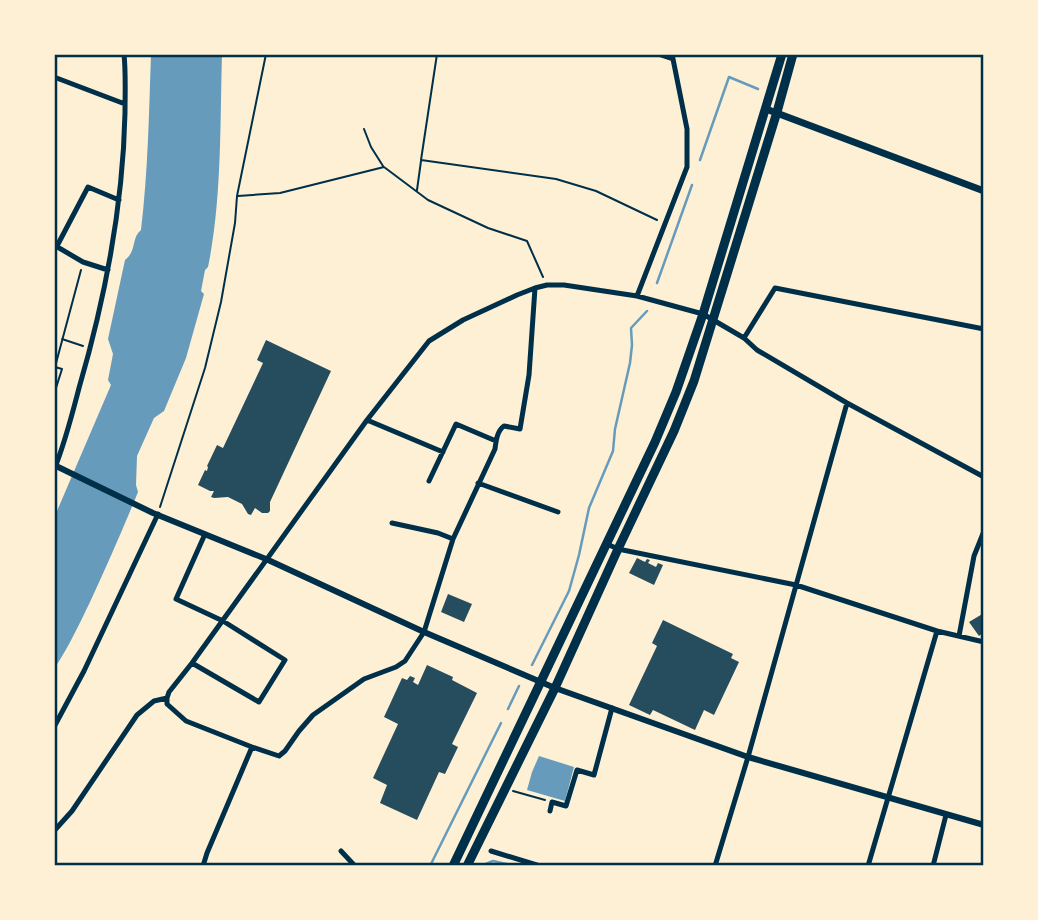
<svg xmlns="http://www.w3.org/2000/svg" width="1038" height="920" font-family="'Roboto Condensed',sans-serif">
  <rect width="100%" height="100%" fill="#fdf0d5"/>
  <path fill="#669bbc" d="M151,54h71c-2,69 0,146 -14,213l-3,3 -4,21 3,3 -18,64 -22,53 -10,7 -17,38 -1,29 2,7c-15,37 -31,73 -48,110 -11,23 -22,46 -36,67v-151l57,-133 -3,-5 5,-26 -5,-15 17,-79c12,-9 6,-22 16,-30 7,-58 8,-117 10,-176z
    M539,756l35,11 -9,34 -38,-11 5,-18z"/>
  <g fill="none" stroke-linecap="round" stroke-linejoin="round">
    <path stroke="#669bbc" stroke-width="2.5" d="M700,160l29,-83 29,12
      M657,283l35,-98
      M532,665l37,-74 10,-36 10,-47 24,-57 2,-22 15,-66 2,-18 -1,-17 16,-17
      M508,709l11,-23
      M430,866l71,-143
      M481,866l12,-5 22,5"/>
  </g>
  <path fill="#264d5e" d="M266,340l65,31 -61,131v9l-2,2h-6l-7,-5 -4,7 -3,-1 -6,-10 -14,-7 -14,1 -3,-1 3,-6h-4l-12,-6 7,-15 2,1 1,-4 -1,-1 10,-21 6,3 40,-85 -6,-3z
    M637,558l8,4 2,-3 3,1 -2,3 8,4 2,-4 5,2 -9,20 -25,-12z
    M448,594l24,10 -8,18 -23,-10z
    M984,613v19l-5,4 -10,-14z
    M663,620l70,34 -2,4 8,4 -25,53 -10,-5 -9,20 -42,-20 -3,5 -21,-10 28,-59 -5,-3z
    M427,665l26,12 -1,3 25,13 -25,51 6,3 -13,27 -6,-2 -22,48 -37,-17 7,-18 -14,-7 25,-54 -14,-7 18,-39 5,2 3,-4 5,2 -2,4 5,3z"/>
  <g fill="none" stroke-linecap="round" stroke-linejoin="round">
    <path stroke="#003049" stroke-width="2" d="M437,54l-16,106 135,19 40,12 61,29
      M364,129l7,18 12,19
      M417,190l4,-29
      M238,196l42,-3 104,-26 44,33 60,28 39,13 16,36
      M62,339l21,7
      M54,388h2l6,-19 -7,-2 26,-97
      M160,507l45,-139 16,-66 14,-79 2,-27 29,-142
      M513,791l32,9"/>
    <path stroke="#003049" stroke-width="5" d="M658,54l15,5
      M54,77l71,27
      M54,245l29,17 25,8
      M57,246l31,-59 31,13
      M637,296l50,-129v-38l-15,-75
      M744,338l31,-50 209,41
      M367,420l76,32
      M54,470c11,-27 18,-55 25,-82 26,-89 44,-182 46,-275 0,-19 1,-39 -1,-59
      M429,481l27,-57 40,17
      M478,483l80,29
      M392,523l46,10 15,6
      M607,544l11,5 178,36 141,46 47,11
      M959,636l15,-80 10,-25
      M192,663l67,39 26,-42 -62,-39 -47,-22 29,-65
      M54,727l30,-56 74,-157
      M252,747l27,9 6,-5 14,-20 14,-16 51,-36 32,-12 9,-6 19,-29 29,-93 42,-90c1,-8 2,-18 9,-23l16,3 9,-54 6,-87
      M550,811l2,-9 14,4 11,-36 17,5 18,-67
      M54,831l18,-20 65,-96 17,-14 13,-3
      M341,851l14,15
      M491,851l49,15
      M203,866l4,-13 45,-106 -66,-26 -19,-17v-6l2,-6 23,-29 175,-243 62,-79 34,-21 54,-25 18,-7 12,-3h17l73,11 66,18 41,24 13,12 90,53 137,74
      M715,866l33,-109 99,-354
      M868,866l69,-235
      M933,866l13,-51"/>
    <path stroke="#003049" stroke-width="6" d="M54,465l99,48 113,46 158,73 131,56 193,69 236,68"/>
    <path stroke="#003049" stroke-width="7" d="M766,109l218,82"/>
    <path stroke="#003049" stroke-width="9" d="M453,866l202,-424 21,-50 27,-78 79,-260
      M467,866l88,-178 63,-139 56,-118 20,-50 83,-269 16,-58"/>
  </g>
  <rect width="1038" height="920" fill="none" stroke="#fdf0d5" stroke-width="112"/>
  <rect x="56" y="56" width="926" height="808" fill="none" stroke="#003049" stroke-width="2.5"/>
</svg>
